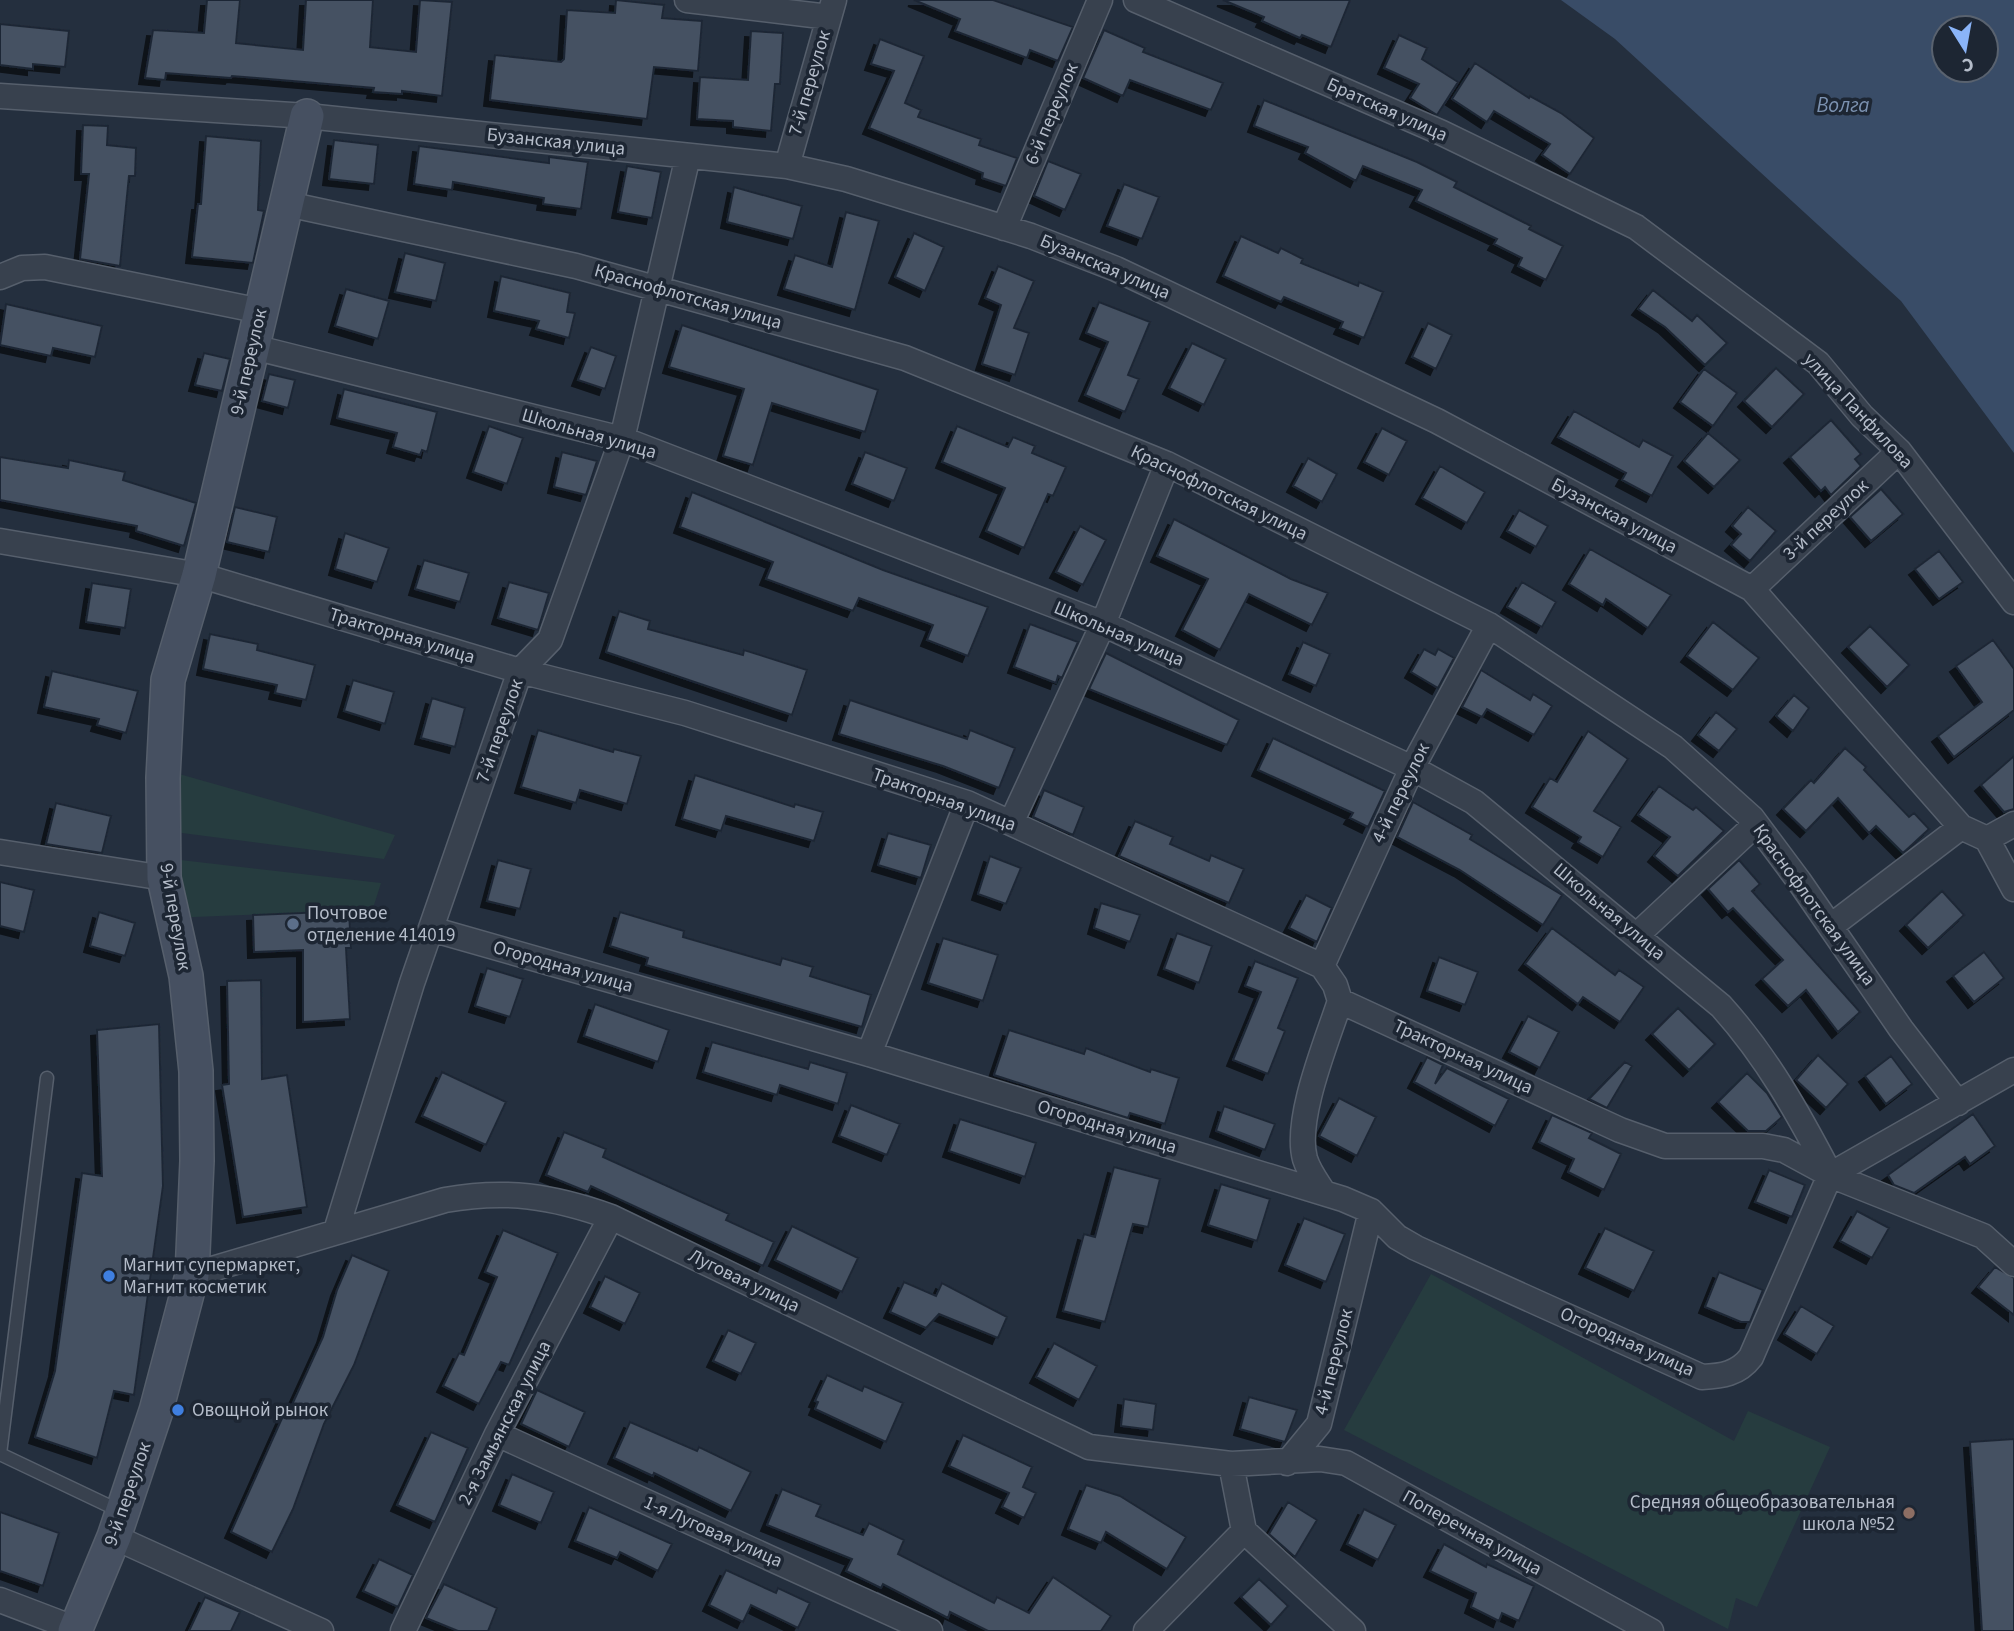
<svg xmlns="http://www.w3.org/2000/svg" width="2014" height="1631" font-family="'Source Sans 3',sans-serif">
  <defs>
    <filter id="shadow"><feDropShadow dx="-6" dy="6" stdDeviation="0" flood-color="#0009"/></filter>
  </defs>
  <rect width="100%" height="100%" fill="#242f3e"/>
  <path fill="#263c3f" d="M172,772l223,63 -11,24 -210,-27z
    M172,859l209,24 -7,22 -25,6 -180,7z
    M1431,1274l303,167 14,-30 82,36 -73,160 -21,-9 -8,31 -384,-199z"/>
  <path fill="#394c67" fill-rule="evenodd" d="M1561,0h453v453l-113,-152 -286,-262zM1944,28h42v42h-42z"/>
  <path fill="#455162" stroke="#1f2835" stroke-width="2" filter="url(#shadow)" d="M207,0h33l-4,43 67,7 3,-50h67l-3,47 46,5 4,-52 32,2 -10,94 -40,-5v3l-29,-2 1,-4 -142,-12 -1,2 -65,-5 -1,7 -20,-2 8,-48 51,3z
    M616,0l48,5 -2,13 40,3 -4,50 -44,-4 -7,52 -157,-19 5,-45 66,7 3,-3 3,-49 48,3z
    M914,0h79l80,27 -15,34 -28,-11 -3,8 -72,-27 5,-12z
    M1223,0h127l-19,47 -29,-12 -2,3 -38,-17 2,-4z
    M0,24l69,7 -4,36 -32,-3v5l-33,-4z
    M1104,30l41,18 -2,4 80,31 -12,27 -81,-30 -7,16 -40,-18z
    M751,31l32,2 -3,51h-5l-4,47 -38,-4v-6l-36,-2 3,-42 48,3z
    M1399,35l28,13 -5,11 36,23 -21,33 -27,-17 9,-14 -35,-16z
    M880,39l44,17 -19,47 16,7 -3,7 63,22 -2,6 38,13 -11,28 -24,-8 1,-5 -114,-45 25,-57 -23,-7z
    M1475,63l54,35 1,-2 31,17 33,25 -24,36 -28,-19 8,-11 -56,-33 -7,11 -35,-23z
    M1264,100l153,62 40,20 -3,5 77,39 -2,3 34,17 -17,34 -28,-14 4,-8 -28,-14 3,-5 -81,-38 6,-11 -59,-24 -7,15 -51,-28 3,-6 -54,-21z
    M83,125l25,1 -1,19 29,3 -1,28h-6l-9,90 -40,-7 9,-85h-8z
    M206,136l55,5 -3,69 6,1 -11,52 -61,-6 6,-53h3z
    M334,140l44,5 -4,39 -45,-5z
    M419,146l130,17v-6l39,5 -7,47 -38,-5 1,-6 -91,-16 -1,8 -38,-6z
    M1048,161l33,13 -16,36 -31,-14z
    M627,166l34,6 -9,46 -34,-6z
    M1124,184l35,13 -17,42 -35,-13z
    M734,187l68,19 -9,33 -66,-17z
    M846,212l33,9 -24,89 -71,-21 11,-34 37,12z
    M914,233l30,14 -19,44 -30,-14z
    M1241,236l37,17 3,-5 22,11 -2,4 57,23 1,-4 24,10 -19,46 -24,-10 3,-6 -59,-25 -3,5 -58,-26z
    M405,253l40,10 -9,38 -41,-9z
    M998,266l36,15 -20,47 15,5 -14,42 -33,-11 19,-59 -16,-7z
    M501,276l69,17 -3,19 8,1 -6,25 -33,-9 3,-8 -45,-10z
    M346,289l43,12 -11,38 -43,-13z
    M1653,290l39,31 5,-6 30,28 -22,22 -40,-38 -27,-18z
    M1099,302l51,20 -22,53 11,4 -14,33 -40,-17 23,-53 -22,-9z
    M6,304l96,22 -7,31 -42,-9 -2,8 -51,-11z
    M1428,323l24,12 -16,34 -24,-12z
    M682,325l196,65 -13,42 -93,-29 -19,62 -30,-9 21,-67 -75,-22z
    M1192,343l34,16 -22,46 -35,-17z
    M591,347l25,9 -11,33 -27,-9z
    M204,353l26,6 -8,32 -27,-6z
    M1776,368l28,26 -32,33 -28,-26z
    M1704,369l33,24 -24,33 -33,-24z
    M269,374l26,6 -7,28 -26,-7z
    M344,389l93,23 -10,40 -5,-2 -2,5 -27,-8 4,-14 -60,-15z
    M1574,411l65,36 4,-7 30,16 -21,40 -30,-16 4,-7 -68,-36z
    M1831,420l30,34 -6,5 6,7 -30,29 -6,-8 -4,4 -31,-34z
    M489,426l34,12 -16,46 -34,-12z
    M957,426l51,21 5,-10 22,9 -3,7 34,14 -13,29 -5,-2 -24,54 -38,-17 19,-43 -63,-26z
    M1382,428l25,13 -18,34 -25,-13z
    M1708,433l32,27 -26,27 -30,-26z
    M562,452l35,9 -11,34 -32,-8z
    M865,452l42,16 -13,33 -42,-17z
    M0,457l68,11 1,-8 56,12 -2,8 73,23 -12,43 -48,-15 1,-5 -137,-26z
    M1308,458l29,16 -15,28 -29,-16z
    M1440,466l45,26 -18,31 -45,-25z
    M1881,489l22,25 -32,27 -21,-24z
    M692,492l191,78 105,37 -20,49 -41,-16 6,-15 -74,-27 -6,13 -87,-32 7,-17 -93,-35z
    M235,507l42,10 -8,35 -42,-10z
    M1748,507l28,24 -26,30 -19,-16 10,-11 -9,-8z
    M1519,510l29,16 -12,21 -29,-16z
    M1174,519l117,60 37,14 -16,32 -63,-31 -29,56 -38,-20 26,-51 -51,-23z
    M1080,526l26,14 -23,45 -27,-13z
    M345,533l44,15 -12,34 -42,-13z
    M1590,549l81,46 -23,33 -42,-29 -3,6 -34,-21z
    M1939,551l24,31 -24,17 -24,-30z
    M424,560l45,13 -9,29 -45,-13z
    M509,582l40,11 -11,37 -40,-12z
    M1522,582l34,20 -14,25 -35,-20z
    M92,583l39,6 -6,39 -39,-6z
    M619,611l31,10 -2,8 95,26 1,-5 63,20 -15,45 -186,-63z
    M1713,622l46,36 -26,32 -46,-34z
    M1030,624l48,18 -16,36 -4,-2 -2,7 -42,-16z
    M1870,626l39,39 -22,22 -39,-40z
    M210,634l48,10 -1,6 58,15 -9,35 -31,-7 2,-8 -74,-16z
    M1993,640l21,29v41l-60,47 -16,-21 44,-34 -26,-36z
    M1303,642l27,12 -14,32 -27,-12z
    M1424,649l11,6 3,-6 16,9 -16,30 -27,-16z
    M1106,653l133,67 -12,25 -138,-56z
    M1481,670l49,30 3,-6 19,12 -18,29 -47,-26 -5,8 -20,-10z
    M52,671l86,20 -12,42 -29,-8 2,-6 -55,-12z
    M353,680l41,12 -9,32 -41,-13z
    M1794,695l15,13 -16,23 -17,-15z
    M432,698l33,10 -10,39 -34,-9z
    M850,700l117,39 3,-9 45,18 -16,40 -56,-22 -104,-32z
    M1716,712l21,17 -18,22 -21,-16z
    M538,730l75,22 1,-3 27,7 -14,48 -47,-14 -4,13 -55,-16z
    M1588,731l40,28 -34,52 27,16 -18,30 -25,-15 3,-5 -49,-30 18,-29 7,4z
    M1273,738l112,53 -17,36 -18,-9 3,-5 -95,-43z
    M1845,748l21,19 -2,3 45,47 5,-4 15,16 -26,24 -27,-27 -7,7 -31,-35 -32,33 -23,-22 28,-29 3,3z
    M2014,756v53l-10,3 -23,-27z
    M695,775l99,32 1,-3 28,8 -9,29 -88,-25 -5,15 -39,-12z
    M1659,786l34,24 3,-3 28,24 -46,45 -24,-20 16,-19 -32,-22z
    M1044,790l40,17 -11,28 -40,-18z
    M1413,802l59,33 -2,4 92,56 -19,30 -83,-55 -63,-33z
    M56,803l55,13 -9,37 -56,-9z
    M1135,821l38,16 -3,7 39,17 2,-6 33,14 -15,34 -110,-47z
    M888,833l43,12 -10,33 -43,-13z
    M990,856l31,12 -15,36 -28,-10z
    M498,860l33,9 -11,40 -33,-8z
    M1739,860l21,24 -8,7 108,121 -22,20 -32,-42 -18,16 -26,-27 21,-19 -50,-52 -5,4 -20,-23z
    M0,882l34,8 -10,42 -24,-6z
    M1942,891l22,24 -36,33 -22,-23z
    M1306,895l26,13 -15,34 -28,-14z
    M1101,903l39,12 -10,27 -36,-14z
    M349,911l2,37h-5l4,71 -47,3v-72l-49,2 -1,-37z
    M99,912l36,11 -10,33 -35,-10z
    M620,912l64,19 -1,6 97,28 2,-7 31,9 -3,9 61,19 -9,32 -216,-62 2,-7 -38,-12z
    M1552,928l63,47 4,-5 25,17 -24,35 -37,-25 -5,7 -53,-40z
    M1177,933l35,13 -13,37 -35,-14z
    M943,938l55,17 -15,46 -55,-18z
    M1984,952l20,26 -30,24 -21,-26z
    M1439,957l39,15 -13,33 -38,-14z
    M1255,961l43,17 -20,50 7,3 -17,43 -35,-14 28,-68 -16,-6z
    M487,968l36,11 -13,38 -35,-11z
    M261,980l1,99 25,-4 20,132 -64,10 -21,-132 7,-1 -2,-103z
    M595,1004l74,26 -11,32 -74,-26z
    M1678,1008l37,36 -26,26 -37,-36z
    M1528,1016l31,16 -19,36 -31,-16z
    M159,1024l4,162 -29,209 -20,-4 -17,67 -62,-21 20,-66 27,-198 20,3 -5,-146z
    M1009,1030l75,24 2,-6 64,24 1,-3 28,9 -14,46 -35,-11 -2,5 -134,-43z
    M712,1042l96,27 2,-7 37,11 -9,31 -58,-19 -3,10 -74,-23z
    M1818,1055l30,29 -22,24 -30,-28z
    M1891,1056l21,28 -26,20 -21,-28z
    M1427,1057l16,8 -8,19 12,-16 62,31 -14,27 -81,-44z
    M1625,1062l7,4 -25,42 -18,-9z
    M442,1072l64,30 -20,43 -64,-29z
    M1747,1073l20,20 15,24 -16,14h-18l-30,-29z
    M1339,1098l37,19 -19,39 -38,-20z
    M851,1105l49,19 -13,31 -48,-19z
    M1224,1106l51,18 -10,26 -49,-19z
    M1973,1114l22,32 -25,18 -5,-7 -51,36 -20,-8 -6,-10z
    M1552,1115l40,18 -3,5 32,16 -17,36 -36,-18 6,-13 -35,-17z
    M960,1119l76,24 -11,34 -76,-26z
    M564,1132l42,17 -3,8 126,57 -3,6 48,22 -11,24 -172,-80 -3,6 -42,-17z
    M1114,1167l46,12 -12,48 -15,-3 -28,98 -42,-11 21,-77 11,3z
    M1769,1170l36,15 -13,32 -37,-15z
    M1221,1184l49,15 -13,42 -49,-16z
    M1857,1211l32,17 -17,30 -32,-17z
    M1304,1218l41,16 -19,48 -41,-17z
    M792,1226l66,32 -16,34 -67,-32z
    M1605,1228l49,23 -20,40 -49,-23z
    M503,1230l55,23 -49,112 -8,-3 -22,42 -36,-18 16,-33 5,2 33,-78 -12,-5z
    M352,1255l37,16 -35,94 -30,59 -31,85 -21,43 -41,-20 52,-116 3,2 37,-81 14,-47z
    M1995,1267l19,11v37l-36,-28z
    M1719,1272l44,18 -13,32h-9l-36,-15z
    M605,1276l35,17 -15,31 -35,-17z
    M904,1282l32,14 6,-13 65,34 -9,21 -59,-24 -13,14 -36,-16z
    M1801,1306l33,20 -17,28 -33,-20z
    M728,1330l28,13 -15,31 -28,-13z
    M1054,1343l43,23 -18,34 -43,-23z
    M827,1375l35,16 2,-5 39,17 -17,39 -71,-33 3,-7 -3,-1z
    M537,1390l48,22 -16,35 -48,-23z
    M1249,1397l48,13 -12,32 -45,-13z
    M1124,1399l32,5 -3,26 -32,-4z
    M630,1422l67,29 2,-4 52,25 -20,39 -77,-38 -1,3 -39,-18z
    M431,1432l37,16 -33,74 -38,-17z
    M963,1435l69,32 -9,20 13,6 -12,25 -22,-11 7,-14 -60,-27z
    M2014,1439v192h-32l-12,-189z
    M512,1474l42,18 -13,31 -42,-18z
    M1086,1485l34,11 66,41 -19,32 -61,-37 -5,11 -33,-14z
    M782,1489l39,16 -5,11 47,19 6,-12 35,17 -6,14 96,49 3,-6 32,16 24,-36 58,39 -10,15h-113l-38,-19 -2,6 -65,-34 -2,4 -35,-17 6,-12 -85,-34z
    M1288,1502l29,18 -22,37 -26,-23z
    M589,1507l83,37 -14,27 -38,-19 -3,6 -42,-17z
    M1364,1509l32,16 -18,35 -31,-16z
    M0,1512l59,21 -16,53 -43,-15z
    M1444,1544l42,23 1,-3 47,22 -15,35 -17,-8 -3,8 -28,-14 5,-14 -46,-22z
    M379,1559l34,16 -15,32 -35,-16z
    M726,1570l50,23 2,-5 32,15 -12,25 -47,-23 -8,17 -34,-17z
    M1259,1579l29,27 -17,19 -30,-28z
    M444,1584l53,24 -9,23h-30l-32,-13z
    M205,1597l35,15 -9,19h-42z"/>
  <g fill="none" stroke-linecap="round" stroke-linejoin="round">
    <g stroke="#565f6c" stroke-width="15">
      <path id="lane" d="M47,1078l-47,376 122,58"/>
    </g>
    <g stroke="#565f6c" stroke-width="27">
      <path id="street" d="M687,0l142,17
        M1136,0l306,133 194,94 182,136 44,53 37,35 115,151
        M0,96l307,20 480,50 59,13 185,57 85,33 321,152 315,168 209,238 26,12 27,50
        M787,166l47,-166
        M287,204l289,62 329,92 262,106 322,161 184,122 79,71 47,63 102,148 57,74
        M1004,228l96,-228
        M0,277l22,-9 23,-1 216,44
        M253,347l369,92 481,185 309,144 62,34 247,204c46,51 77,107 109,168
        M0,541l199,34 321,96 165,42 282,90 355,163 13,19 5,16 280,129 45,16h98l21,4 46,25 153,61 31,28
        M1752,589l147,-138
        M1011,823l92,-199 64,-160
        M1987,839l27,-15
        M0,852l164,26
        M1831,926l130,-99
        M431,929l438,125 474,145 28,12 26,26 19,11 286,129c20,-1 36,-3 49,-20l79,-182 184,-105
        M1637,935l119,-111
        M1322,966l90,-198 77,-143
        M869,1054l98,-251
        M1324,1193c-7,-11 -15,-21 -19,-34 -11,-40 22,-118 35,-158
        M336,1231l76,-248 108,-312 30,-31 72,-201 66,-283
        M192,1275l253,-75c61,-11 107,-4 166,17l478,230 142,17 89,-5 26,4 305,168
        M497,1434l433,197
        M1287,1463l32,-39 52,-213
        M1231,1464l13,67 109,100
        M114,1537l207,94
        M0,1600l76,29
        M403,1631l94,-197 114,-217
        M1146,1631l98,-100"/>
    </g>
    <g stroke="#565f6c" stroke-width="36">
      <path id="secondary" d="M75,1631l39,-94 42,-126 36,-136 5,-114 -1,-90 -10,-95 -22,-98 -1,-100 5,-98 31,-105 108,-459"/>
    </g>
    <use href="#lane" stroke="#38414e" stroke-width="12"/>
    <use href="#street" stroke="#38414e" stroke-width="24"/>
    <use href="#secondary" stroke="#465061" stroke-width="33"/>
  </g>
  <circle fill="#5c6f8a" stroke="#1d2633" stroke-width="2.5" cx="293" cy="924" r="7"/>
  <g fill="#3f7fe0" stroke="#1d2633" stroke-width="2.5">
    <circle cx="109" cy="1276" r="7"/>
    <circle cx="178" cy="1410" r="7"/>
  </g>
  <circle fill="#8d6e63" stroke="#1d2633" stroke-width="2.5" cx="1909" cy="1513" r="7"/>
  <g text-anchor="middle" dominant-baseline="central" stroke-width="7" stroke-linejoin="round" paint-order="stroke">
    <g font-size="19" fill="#b4bcc9" stroke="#1d2633">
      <text transform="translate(810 83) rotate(-74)">7-й переулок</text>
      <text transform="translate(1387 110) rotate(24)">Братская улица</text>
      <text transform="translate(1052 114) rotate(-67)">6-й переулок</text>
      <text transform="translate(556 142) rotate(6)">Бузанская улица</text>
      <text transform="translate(1105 267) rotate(23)">Бузанская улица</text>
      <text transform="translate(688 297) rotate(16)">Краснофлотская улица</text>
      <text transform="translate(249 362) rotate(-77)">9-й переулок</text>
      <text transform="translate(1858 411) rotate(47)">улица Панфилова</text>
      <text transform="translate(589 434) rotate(16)">Школьная улица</text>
      <text transform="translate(1219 493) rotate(26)">Краснофлотская улица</text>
      <text transform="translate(1614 516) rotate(28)">Бузанская улица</text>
      <text transform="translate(1826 520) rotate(-43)">3-й переулок</text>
      <text transform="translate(1119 634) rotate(23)">Школьная улица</text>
      <text transform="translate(402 636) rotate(17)">Тракторная улица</text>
      <text transform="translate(500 731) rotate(-71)">7-й переулок</text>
      <text transform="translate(1401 793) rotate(-64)">4-й переулок</text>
      <text transform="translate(944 800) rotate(20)">Тракторная улица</text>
      <text transform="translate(1814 905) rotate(54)">Краснофлотская улица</text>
      <text transform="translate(1609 912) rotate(40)">Школьная улица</text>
      <text transform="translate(175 917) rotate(80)">9-й переулок</text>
      <text transform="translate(563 967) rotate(16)">Огородная улица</text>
      <text transform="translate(1463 1057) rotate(25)">Тракторная улица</text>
      <text transform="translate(1107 1127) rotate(17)">Огородная улица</text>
      <text transform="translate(744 1281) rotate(26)">Луговая улица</text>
      <text transform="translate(1627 1342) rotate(24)">Огородная улица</text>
      <text transform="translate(1334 1362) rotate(-76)">4-й переулок</text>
      <text transform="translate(505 1423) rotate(-63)">2-я Замьянская улица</text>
      <text transform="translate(128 1494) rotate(-71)">9-й переулок</text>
      <text transform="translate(713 1532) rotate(24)">1-я Луговая улица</text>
      <text transform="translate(1472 1533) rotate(29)">Поперечная улица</text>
    </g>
    <g font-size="19" fill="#b4bcc9" stroke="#1d2633" text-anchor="start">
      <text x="307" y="913">Почтовое<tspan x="307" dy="22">отделение 414019</tspan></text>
      <text x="123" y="1265">Магнит супермаркет,<tspan x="123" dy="22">Магнит косметик</tspan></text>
      <text x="192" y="1410">Овощной рынок</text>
      <text x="1895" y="1502" text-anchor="end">Средняя общеобразовательная<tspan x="1895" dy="22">школа №52</tspan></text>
    </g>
    <g font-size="21" font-style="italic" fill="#7c92b1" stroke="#1d2633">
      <text x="1843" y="105">Волга</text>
    </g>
  </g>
  <g transform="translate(1965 49) rotate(169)"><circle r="33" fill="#1d2633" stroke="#59626f" stroke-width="2"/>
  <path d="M0-5L12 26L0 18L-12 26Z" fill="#8ab4f8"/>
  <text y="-10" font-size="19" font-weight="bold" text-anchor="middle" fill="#b4bcc9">С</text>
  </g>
</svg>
